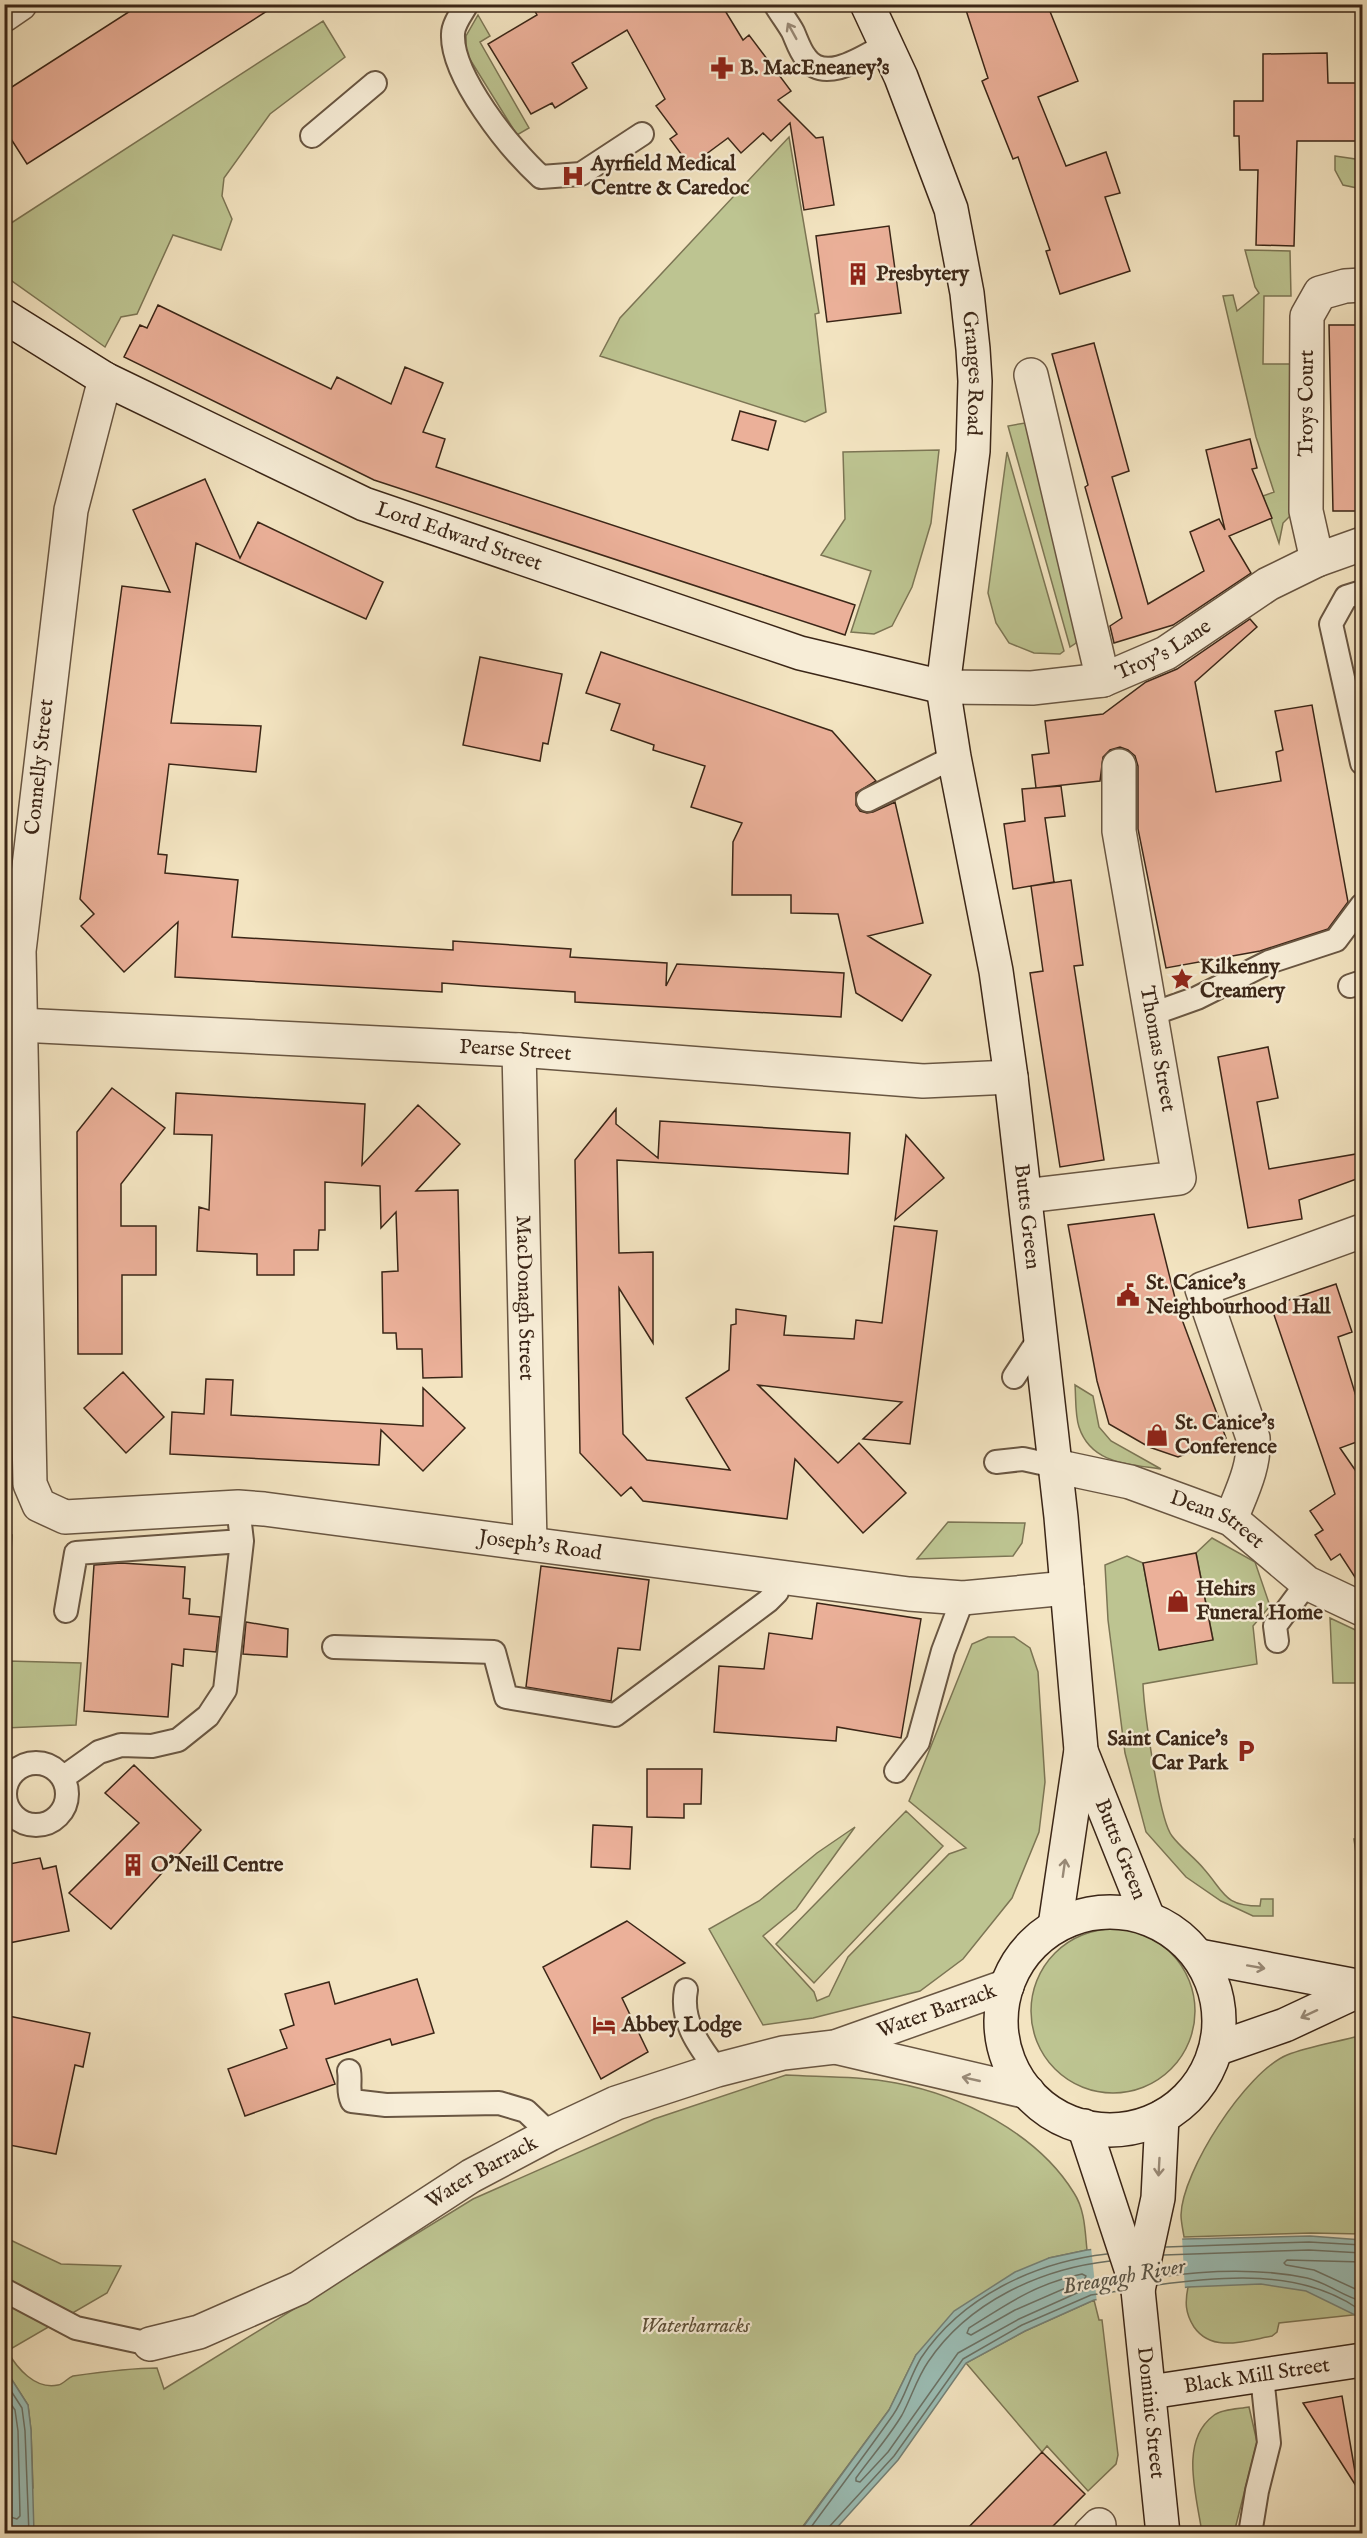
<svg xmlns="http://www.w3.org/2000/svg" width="1367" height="2538" font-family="'IM FELL English',serif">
  <rect width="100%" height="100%" fill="#f3e4c1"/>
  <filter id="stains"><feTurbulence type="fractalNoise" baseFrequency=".00333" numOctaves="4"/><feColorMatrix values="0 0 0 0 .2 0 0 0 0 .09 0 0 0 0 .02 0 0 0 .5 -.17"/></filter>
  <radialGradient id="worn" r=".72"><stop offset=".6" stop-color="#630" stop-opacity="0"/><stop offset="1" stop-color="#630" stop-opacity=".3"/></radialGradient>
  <path fill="#bdc491" stroke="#7c7554" stroke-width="1.5" d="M478,15l12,21 -10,6 49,86 -12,7 -51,-82v-17z
    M323,21l22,36 -75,57 -46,64 -2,18 10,23 -11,31 -48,-15 -36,79 -16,3 -16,30 -100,-71v-49z
    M789,137l30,176 -4,1 11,98 -21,10 -205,-66 20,-38z
    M1335,156l27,4v29l-19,-4 -8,-15z
    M1245,250l45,1 1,45h-27l-1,68h28l2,149 -10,10 -4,20 -16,-47 11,-4 -18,-55 -33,-141 10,-1 4,16 22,-18 -4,-6z
    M1025,423l57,203 -6,17 -6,4 -62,-221z
    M939,450l-8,73 -19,64 -20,39 -18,8 -23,-2 20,-61 -50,-16 24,-36 -2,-67z
    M1007,452l57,199 -4,3 -26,-1 -25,-10 -13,-20 -8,-30z
    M1075,1385l18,11 6,31 12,14 50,28c-32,-5 -70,-5 -82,-42 -4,-12 -3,-29 -4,-42z
    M948,1522l77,1 -3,20 -9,13 -96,3z
    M12,1535l-5,84 -2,5v-88z
    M1212,1538l43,24 15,44 -17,20 4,38 -114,20c1,25 16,136 29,152 9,12 22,21 32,33 21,24 20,37 56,37l1,-7h12v17h-20l-32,-15 -35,-24 -40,-45 -21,-79 -17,-133 -3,-55 22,-9 16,7 17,87 53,-11 -17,-86z
    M1330,1618l32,15v50h-29z
    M988,1637h26l16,11 8,24 7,110 -6,50 -27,66 -49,61 -43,32 -107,27 -50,7 -54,-96 50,-28 58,-48 38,-26 -59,82 -33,27 51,56 3,9 12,-5 19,-39 101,-103 17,-6 -57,-47 63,-157z
    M8,1661l73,2 -5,62 -71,3v-54l3,-3z
    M906,1811l37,35 -129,137 -38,-39z
    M1354,1839h8v33l-5,-12z
    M1031 2011a82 82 0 1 1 164 0a82 82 0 1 1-164 0Z
    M1362,2035v199l-51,-1 -127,4c-1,-7 -3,-15 -3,-22 1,-44 65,-143 106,-160 23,-9 51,-13 75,-20z
    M786,2075c36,2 74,1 110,8 65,12 142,51 178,110 11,17 11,38 13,57l-38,8 -133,97 -27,55 -91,123 -793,1v-50l28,4 -2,-58 -3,-25 -23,-36 -1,-132 57,27 60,2 -14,27 -100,58c10,17 28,39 51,34 6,-1 9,-7 15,-9 28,-4 56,-8 84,-8l7,21 309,-190 181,-80z
    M1281,2263l81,51 -83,9 -2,9 -5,4c-27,5 -60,17 -78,-9 -9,-14 -9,-25 -6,-40z
    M1094,2300l5,20h3l16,135 -2,9 -28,27 -41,-45 -5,6 -76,-89 59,-32z
    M1249,2407l8,35 -23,91h-32c-5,-36 -23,-91 11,-117 8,-7 26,-7 36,-9z"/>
  <path fill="#9bbeb6" stroke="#758176" stroke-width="1.5" d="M1310,2236l52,4v74l-7,1 -49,-24 -45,-7 -73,3 -94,13 -69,31 -59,32 -68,97 -66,73 -34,1 91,-124 27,-55 38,-44 61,-39 34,-14 38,-8 97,-11z
    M5,2369l23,36 3,25 3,103h-26l-4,-42z"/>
  <path fill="#f3e4c1" d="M1182,2236l3,54 -88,13 -6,-56z"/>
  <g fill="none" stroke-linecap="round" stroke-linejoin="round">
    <path stroke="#6b7266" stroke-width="1.5" d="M1166,2247l143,-5 53,3
      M1164,2255l145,-5 53,3
      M1110,2261c-70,8 -142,41 -182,101 -11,16 -17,36 -26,53 -13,22 -31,42 -46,63v3l4,1 28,-30 70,-99 61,-34 69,-31 29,-5
      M1362,2262l-75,-2 -3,3 2,2 28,5 48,22
      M1082,2274l4,2 -2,4 -69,30 -44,25 -4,-2 2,-5c40,-25 66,-44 113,-54z
      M1159,2277c49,-7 100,-9 148,1 19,4 37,19 55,23
      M1157,2285c65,-9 143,-16 200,23h5
      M4,2380l18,28 3,23 4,103
      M4,2394l11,16 3,21 2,85 -3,3 -13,-4
      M4,2411l5,21 2,70 -2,3h-5
      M806,2534c29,-40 59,-79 87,-119 12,-17 17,-39 28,-57 41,-62 115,-96 186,-104
      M828,2534l1,-7 65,-71 69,-97 59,-34 69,-30 28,-4"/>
  </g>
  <path fill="#ebb099" stroke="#3b2617" stroke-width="1.5" d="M141,4h137l-251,160 -23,-36v-36z
    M531,4h190l22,36 6,-5 42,56 -13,9 38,38 7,-1 11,68 -30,5 -14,-87 -19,18 -8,-8 -22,20 -13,-15 -38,28 -20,-27 7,-5 -21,-28 9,-7 -38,-69 -55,33 15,25 -32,20 -3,-5 -21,11 -43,-70 49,-29z
    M964,4h83l31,77 -40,16 28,69 40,-14 14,41 -15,4 25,74 -70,23 -14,-43 4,-1 -32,-93 -5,2 -31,-78 6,-3z
    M1327,53l1,30h34v58h-65l-3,105 -38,-1 2,-75h-18l-1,-34h-5v-35h29v-47z
    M889,226l12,87 -74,9 -11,-86z
    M158,305l173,84 6,-12 54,27 14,-37 38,16 -20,49 22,7 -9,28 419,138 -10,30 -471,-155 -250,-123 16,-32 7,3z
    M1329,325h33v186h-29z
    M1094,343l35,128 -17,6 36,127 56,-33 -14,-39 29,-13 6,11 -19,-80 44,-11 7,29 -5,1 20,49 -43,18 22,37 -78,52 -59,18 -4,-17 12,-8 -37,-131 3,-2 -36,-131z
    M740,411l36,10 -8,29 -36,-10z
    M205,479l35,79 18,-36 125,60 -17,37 -170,-76 -25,180 90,3 -5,46 -87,-8 -11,90 9,1 -2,18 73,7 -6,57 221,13v-9l118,8 -1,8 97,6 -1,23 11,-22 167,9 -3,44 -266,-15v-10l-93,-6 -40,-3v9l-267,-15 3,-55 -54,50 -43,-46 13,-12 -14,-15 42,-313 48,6 -37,-82z
    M1250,619l7,8 -62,55 21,110 65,-11 -5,-29 7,-2 -8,-39 37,-6 36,197 -20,27 -68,22 -94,17 -28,-139v-63l-3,-10 -7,-6 -8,-3 -10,3 -7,7 -3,24 -64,7 -4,-33 17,-2 -4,-32 58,-7 43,-32 31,-13z
    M601,652l231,79 44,50 -20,12v12l4,6 7,2 6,-1 22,-10 28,121 -55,13 63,39 -29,46 -46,-28 -18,-79 -47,-1v-18h-59l1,-53 9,-19 -51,-16 14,-41 -52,-16 1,-5 -43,-15 9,-26 -34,-11z
    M480,657l82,17 -14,70 -5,-1 -3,18 -77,-16z
    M1061,786l4,30 -20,2 9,64 -41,7 -9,-65 21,-3 -3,-32z
    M1071,880l12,85 -9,1 30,194 -44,7 -30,-194 13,-2 -12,-85z
    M1268,1047l10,51 -21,4 12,67 93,-16v24l-63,23 3,19 -54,9 -30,-171z
    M112,1088l53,40 -44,56v42h35v49h-34v79h-44l-1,-222z
    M176,1093l189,11 -3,61 56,-60 42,39 -44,47 42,-1 4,187 -39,1 -1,-29h-25l-1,-16h-13l-1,-61 16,-1 -2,-59 -15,16 -1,-42 -55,-4v48h-6l-1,20h-24v25h-37v-21l-60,-3 2,-44 10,3 3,-75 -38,-1z
    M616,1109v15l42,34 2,-37 190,12 -2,41 -231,-14 2,93 34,-1v91l-34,-55 4,146 24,26 83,10 -44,-72 43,-28 2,-45 5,-1v-15l50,7 -2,19 70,4 2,-19 26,3 12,-97 43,5 -27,213 -47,-5 39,-37 -144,-17 80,78 21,-20 47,50 -43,40 -68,-74 -8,60 -144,-18 -12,-14 -10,9 -41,-43 -5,-293z
    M906,1135l38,43 -49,42z
    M1154,1214l23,92 49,132 -48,19 -29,-10 -40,-23 -12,-43 -29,-156z
    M1336,1284l16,48 -14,5 24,79v24l-22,8 20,29 2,-2v113l-22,-34 -9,6 -16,-25 8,-5 -13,-19 25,-17 -64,-188z
    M123,1372l41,45 -38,36 -42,-45z
    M206,1379l27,1 -2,35 192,11v-38l42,40 -42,43 -42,-41 -2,35 -209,-11 2,-42 32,2z
    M1196,1553l17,87 -54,10 -16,-87z
    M121,1563l64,4 -2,31 7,1 -1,15 31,3 -4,35 -32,-3 -1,17 -11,-2 -4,53 -84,-6 10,-146z
    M541,1566l108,14 -9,70 -22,-2 -7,53 -85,-14z
    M817,1603l104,16 -20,119 -64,-11 -1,14 -122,-9 5,-66 45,3 5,-36 43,6z
    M246,1622l42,7 -1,28 -44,-3z
    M134,1765l67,65 -90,99 -42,-36 70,-70 -34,-30z
    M647,1769h55l-1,35h-17v14l-37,-1z
    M593,1825l39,2 -2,42 -39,-2z
    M40,1858l3,11 13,-3 13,65 -65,13v-79z
    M627,1921l58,42 -63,35 26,54 -47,27 -58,-112z
    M417,1979l17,54 -42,12 -2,-6 -64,20 9,25 -90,32 -17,-47 59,-21 -7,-18 14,-5 -9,-31 44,-12 6,22z
    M4,2015l86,18 -7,34 -8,-2 -19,89 -52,-10z
    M1342,2396l16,93 -55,-86z
    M1042,2452l43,42 -40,40h-83z"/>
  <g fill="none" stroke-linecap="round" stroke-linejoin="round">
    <g stroke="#695642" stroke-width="26">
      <path id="lane" d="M467,4c-5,9 -14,20 -14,30 -2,42 57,115 88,143l40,-3 61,-40
        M775,4c6,10 13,19 18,28 4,9 7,19 13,26 19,27 60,-3 81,-14
        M312,136l63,-53
        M1362,592l-16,5 -15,27 31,139
        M868,800l86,-43
        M1350,986l12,-4
        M1152,1014l45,-16 72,-36 67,-22 26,-35
        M1014,1377l27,-41
        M996,1462l27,-3 32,7
        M66,1611l10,-58 166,-12
        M1277,1641l-2,-15 32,-43
        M334,1647l160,5 12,45 109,18 153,-114 9,-9 3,-15
        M5 1794a31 31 0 1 1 62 0a31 31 0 1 1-62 0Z
        M896,1771l22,-29 25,-91 20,-53
        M64,1777l35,-25 22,-7 31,1 26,-6 30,-24 17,-26 17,-149 -4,-34
        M686,1990c-6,31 13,56 31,80
        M349,2071c2,11 -2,19 3,30l34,4 113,-2 27,8 24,23
        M4,2290l72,38 74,16
        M1250,2534l7,-43 12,-48 -7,-67"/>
    </g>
    <g stroke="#695642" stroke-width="36">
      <g id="street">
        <path d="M4,15l16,-11"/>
        <path d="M1031,375l72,305"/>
        <path id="s1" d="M105,379l-34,131 -52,441 11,533 9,21 26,12 173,-10 26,2 645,85 54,4 104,-10"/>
        <path id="s2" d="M1317,560l-11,-49 1,-195 13,-23 25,-7 17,-1"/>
        <path id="s3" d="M943,687l89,1 71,-8 63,-27 102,-69 49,-24 45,-16"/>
        <path id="s4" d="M20,1025l499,25 404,31 88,-4"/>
        <path id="s5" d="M519,1050l11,493"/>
        <path d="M1025,1196l154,-18 -60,-347v-65"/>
        <path id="s6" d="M1055,1466l75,16 101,37 76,64 55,26"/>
        <path d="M1231,1519c10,-26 24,-52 22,-81l-51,-149 160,-58"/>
        <path d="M835,2047l193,45"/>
        <path id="s7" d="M150,2344l49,-12 100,-44 172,-112 79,-42 66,-31 101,-33 66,-17 52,-6 172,-61"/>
        <path d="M1090,2534l9,-9"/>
      </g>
    </g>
    <g stroke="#3b2617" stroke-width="36">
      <g id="secondary">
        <path id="s8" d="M867,4l34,73 50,132 16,84 6,56 2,32 -2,70 -30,236 11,70 42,214 15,106 50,440 20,233 -26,176"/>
        <path id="s9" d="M4,316l101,63 259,125 436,149 143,34"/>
        <path id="s10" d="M1081,1751l67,167"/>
        <circle cx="1110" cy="2021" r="109"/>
        <path d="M1199,1956l163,31"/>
        <path d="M1216,2049l69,-24 77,-36"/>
        <path id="s11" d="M1084,2126l54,164 25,244"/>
        <path d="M1138,2290l20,-92 4,-81"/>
        <path id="s12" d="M1150,2392l212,-32"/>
      </g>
    </g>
    <use href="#lane" stroke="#f7edd7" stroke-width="22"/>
    <use href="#street" stroke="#f7edd7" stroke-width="33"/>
    <use href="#secondary" stroke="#f7edd7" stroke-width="33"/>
  </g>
  <defs><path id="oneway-shaft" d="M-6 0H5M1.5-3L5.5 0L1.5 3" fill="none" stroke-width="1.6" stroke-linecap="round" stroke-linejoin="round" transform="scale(1.5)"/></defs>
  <g stroke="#998a77">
    <use href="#oneway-shaft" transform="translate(792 31) rotate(-119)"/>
    <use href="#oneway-shaft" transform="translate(1064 1868) rotate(-82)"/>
    <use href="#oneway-shaft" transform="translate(1256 1967) rotate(10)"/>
    <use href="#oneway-shaft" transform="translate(1309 2014) rotate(155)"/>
    <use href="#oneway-shaft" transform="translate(971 2079) rotate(-167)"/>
    <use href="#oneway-shaft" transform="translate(1159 2167) rotate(93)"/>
  </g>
  <defs>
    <g id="pharmacy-bare" transform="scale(1.8)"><path d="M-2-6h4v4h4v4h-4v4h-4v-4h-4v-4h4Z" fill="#8f2418" stroke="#f7edd7" stroke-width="2.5" paint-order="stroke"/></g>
    <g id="hospital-bare" transform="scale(1.8)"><path d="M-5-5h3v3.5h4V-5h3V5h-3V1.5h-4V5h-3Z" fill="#8f2418" stroke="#f7edd7" stroke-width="2.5" paint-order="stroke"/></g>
    <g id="building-bare" transform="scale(1.8)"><path d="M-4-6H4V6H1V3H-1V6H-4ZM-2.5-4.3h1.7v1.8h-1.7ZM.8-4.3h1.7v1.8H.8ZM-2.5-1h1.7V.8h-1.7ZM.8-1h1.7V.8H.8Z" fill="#8f2418" stroke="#f7edd7" stroke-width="2.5" paint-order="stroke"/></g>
    <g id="sight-bare" transform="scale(1.8)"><path d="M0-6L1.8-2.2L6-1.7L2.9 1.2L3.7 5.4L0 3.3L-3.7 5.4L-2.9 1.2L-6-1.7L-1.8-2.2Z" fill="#8f2418" stroke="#f7edd7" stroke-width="2.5" paint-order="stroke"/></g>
    <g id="civic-bare" transform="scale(1.8)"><path d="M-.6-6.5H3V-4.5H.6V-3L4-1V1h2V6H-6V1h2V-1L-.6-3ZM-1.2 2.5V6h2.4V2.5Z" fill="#8f2418" stroke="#f7edd7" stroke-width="2.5" paint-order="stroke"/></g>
    <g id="shop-bare" transform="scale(1.8)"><path d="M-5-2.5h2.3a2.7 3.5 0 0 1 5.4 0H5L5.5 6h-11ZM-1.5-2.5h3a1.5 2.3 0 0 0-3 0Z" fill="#8f2418" stroke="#f7edd7" stroke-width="2.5" paint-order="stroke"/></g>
    <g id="parking-bare" transform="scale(1.8)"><path d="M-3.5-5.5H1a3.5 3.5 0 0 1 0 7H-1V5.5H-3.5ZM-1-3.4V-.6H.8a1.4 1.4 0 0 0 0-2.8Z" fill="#8f2418" stroke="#f7edd7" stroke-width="2.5" paint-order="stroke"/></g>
    <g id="hotel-bare" transform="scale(1.8)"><path d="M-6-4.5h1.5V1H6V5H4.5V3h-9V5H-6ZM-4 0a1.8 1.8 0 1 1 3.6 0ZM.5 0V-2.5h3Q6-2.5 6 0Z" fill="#8f2418" stroke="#f7edd7" stroke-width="2.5" paint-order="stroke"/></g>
  </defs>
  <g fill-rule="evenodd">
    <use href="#pharmacy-bare" x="722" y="68"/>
    <use href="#hospital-bare" x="573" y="176"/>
    <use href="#building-bare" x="858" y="274"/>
    <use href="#sight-bare" x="1182" y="979"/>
    <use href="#civic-bare" x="1128" y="1295"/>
    <use href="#shop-bare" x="1157" y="1435"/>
    <use href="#shop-bare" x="1178" y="1601"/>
    <use href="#parking-bare" x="1246" y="1751"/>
    <use href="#building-bare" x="133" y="1865"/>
    <use href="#hotel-bare" x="604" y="2025"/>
  </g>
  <g text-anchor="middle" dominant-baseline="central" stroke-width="4.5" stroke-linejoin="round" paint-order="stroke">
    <g font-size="21" font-weight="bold" fill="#3b2617" stroke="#f7edd7" text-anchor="start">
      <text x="740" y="68">B. MacEneaney's</text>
      <text x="591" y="164">Ayrfield Medical<tspan x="591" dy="24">Centre &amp; Caredoc</tspan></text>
      <text x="876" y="274">Presbytery</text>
      <text x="1200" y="967">Kilkenny<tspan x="1200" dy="24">Creamery</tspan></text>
      <text x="1146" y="1283">St. Canice's<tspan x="1146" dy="24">Neighbourhood Hall</tspan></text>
      <text x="1175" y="1423">St. Canice's<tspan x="1175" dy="24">Conference</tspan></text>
      <text x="1196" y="1589">Hehirs<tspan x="1196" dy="24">Funeral Home</tspan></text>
      <text x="1228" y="1739" text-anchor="end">Saint Canice's<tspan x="1228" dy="24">Car Park</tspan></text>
      <text x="151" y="1865">O'Neill Centre</text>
      <text x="622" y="2025">Abbey Lodge</text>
    </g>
    <g font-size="21" fill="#3b2617" stroke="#f7edd7">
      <text stroke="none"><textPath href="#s8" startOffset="388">Granges Road</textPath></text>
      <text stroke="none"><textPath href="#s2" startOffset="158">Troys Court</textPath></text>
      <text stroke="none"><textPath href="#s9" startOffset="507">Lord Edward Street</textPath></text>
      <text stroke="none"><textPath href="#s3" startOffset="228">Troy's Lane</textPath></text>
      <text transform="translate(40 767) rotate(-84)">Connelly Street</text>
      <text transform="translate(1157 1049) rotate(80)">Thomas Street</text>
      <text stroke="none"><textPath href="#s4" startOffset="496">Pearse Street</textPath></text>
      <text stroke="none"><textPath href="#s8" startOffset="1240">Butts Green</textPath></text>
      <text stroke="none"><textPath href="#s5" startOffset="248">MacDonagh Street</textPath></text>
      <text stroke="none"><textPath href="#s6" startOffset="172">Dean Street</textPath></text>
      <text stroke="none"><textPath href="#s1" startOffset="1642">Joseph's Road</textPath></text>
      <text stroke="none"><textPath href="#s10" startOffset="106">Butts Green</textPath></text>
      <text stroke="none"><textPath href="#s7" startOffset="862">Water Barrack</textPath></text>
      <text stroke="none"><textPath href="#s7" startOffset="376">Water Barrack</textPath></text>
      <text stroke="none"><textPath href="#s12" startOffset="108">Black Mill Street</textPath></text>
      <text stroke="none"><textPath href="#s11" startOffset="296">Dominic Street</textPath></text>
    </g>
    <g font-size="21" font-style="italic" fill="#5c4e36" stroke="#f7edd7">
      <text x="695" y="2326">Waterbarracks</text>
    </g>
    <g font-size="22" font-style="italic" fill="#585447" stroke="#f7edd7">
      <text transform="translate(1124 2277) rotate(-10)">Breagagh River</text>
    </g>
  </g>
  <rect width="1367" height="2538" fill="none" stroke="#f3e4c1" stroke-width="24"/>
  <rect x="6" y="6" width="1355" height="2526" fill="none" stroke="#3b2617" stroke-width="3"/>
  <rect x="12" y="12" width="1343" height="2514" fill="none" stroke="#3b2617" stroke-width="1.5"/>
  <rect width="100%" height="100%" filter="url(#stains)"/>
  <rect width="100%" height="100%" fill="url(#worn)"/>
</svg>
